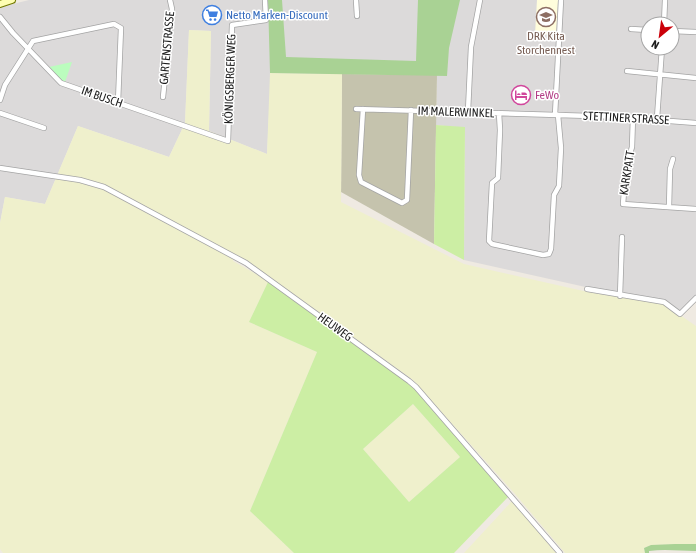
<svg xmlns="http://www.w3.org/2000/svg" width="696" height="553" font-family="'Asap Condensed',sans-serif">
  <rect width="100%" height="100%" fill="#efeae2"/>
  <path fill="#dcdada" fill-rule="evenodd" d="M0,0h3l2,6 24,-6h667v301l-12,12 -18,-12 -76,-13 -126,-28 1,-132 -29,-3 1,-50 -166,-2 -4,81 -58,-23 2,-100 -22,-1 -4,93 -16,34 -91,-31 -33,78 -40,-7 -5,26zM648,24h24v24h-24z"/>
  <path fill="#fffddc" d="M537,0h21l-2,35 -21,-1z"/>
  <path fill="#c5c3ad" d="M342,74l95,1 -3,169 -93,-52z"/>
  <path fill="#eff0cc" d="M189,30l22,1 -2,100 58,23 3,-81 72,1 -1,128 123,62 124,28 76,12 32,22v218l-45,1 -7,3 1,5h-80l-50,-59 -102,-114 -153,-110 -25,-15 -2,6 25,14 10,7 -19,40 68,30 -67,159 44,42h-291l-3,-4v-326l5,-26 40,7 33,-78 91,31 16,-34z
    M413,404l47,53 -51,45 -46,-53z
    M512,501l44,52h-92z"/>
  <path fill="#cceea4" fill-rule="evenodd" d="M436,125l29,2 -1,133 -30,-16z
    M268,282l147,106 93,109 -54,56h-160l-44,-42 67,-159 -68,-30zM413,404l47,53 -51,45 -46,-53z"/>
  <path fill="#a9d294" d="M268,0h14l4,57 130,4 2,-61h42l-11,48 -2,28 -177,-3z
    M675,544h21v7c-16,0 -31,-2 -47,0v2h-4l-1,-5 7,-3z"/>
  <path fill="#bbfdbe" d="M72,62l-7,20 -5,-2 -11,-13z"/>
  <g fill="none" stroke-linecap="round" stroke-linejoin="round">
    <g stroke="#a4a4a4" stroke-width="6">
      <path id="street" d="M356,0l1,16
        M0,17l13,16 48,50 167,58 4,-116 34,-5 -1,-20
        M664,24l1,-24
        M631,29l17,1
        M672,31l24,1
        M627,71l69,7
        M163,97l9,-88 -2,-9
        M0,100l5,-15 28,-44 81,-17 7,4 -3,74
        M356,109l301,9 13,3 26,2
        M363,109l-4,66 2,7 41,21 5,-3 4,-90
        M468,111l3,-64 9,-47
        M0,113l44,15
        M499,113l1,17 -2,48 -6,5 -3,58 3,3 51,11 6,-1 2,-5 3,-54 5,-9 2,-38 -3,-33
        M555,115l6,-115
        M633,117l-1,30 -6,21 -3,36 73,5
        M657,118l5,-70
        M0,168l80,12 24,7 142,76 163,118 7,6 58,67 86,99
        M669,207l1,-38 3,-10
        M587,289l77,13 16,12 16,-16
        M620,296l2,-59"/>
    </g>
    <g stroke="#727900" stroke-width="8">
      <path id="secondary" d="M0,4l12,-4"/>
    </g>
    <use href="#street" stroke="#fff" stroke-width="4.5"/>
    <use href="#secondary" stroke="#fefeb2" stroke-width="6"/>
  </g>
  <defs>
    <g id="supermarket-ring" transform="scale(1)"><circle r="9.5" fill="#fff" stroke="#3f7fe0" stroke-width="1.5"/><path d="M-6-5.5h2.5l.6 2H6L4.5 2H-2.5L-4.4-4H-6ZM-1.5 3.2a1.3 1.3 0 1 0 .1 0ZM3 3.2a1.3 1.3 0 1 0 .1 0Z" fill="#3f7fe0"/></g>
    <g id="school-ring" transform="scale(1)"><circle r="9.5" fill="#fff" stroke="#8d6e63" stroke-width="1.5"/><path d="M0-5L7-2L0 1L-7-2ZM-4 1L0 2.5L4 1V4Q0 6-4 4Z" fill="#8d6e63"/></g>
    <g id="hotel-ring" transform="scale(1)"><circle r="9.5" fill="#fff" stroke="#d1479c" stroke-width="1.5"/><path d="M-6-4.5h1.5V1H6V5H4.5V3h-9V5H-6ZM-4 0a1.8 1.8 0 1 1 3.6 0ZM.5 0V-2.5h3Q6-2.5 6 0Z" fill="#d1479c"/></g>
  </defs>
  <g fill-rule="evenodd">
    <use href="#supermarket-ring" x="212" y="15"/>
    <use href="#school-ring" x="546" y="17"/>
    <use href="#hotel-ring" x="521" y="95"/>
  </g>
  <g text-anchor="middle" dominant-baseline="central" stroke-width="3" stroke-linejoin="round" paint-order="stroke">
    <g font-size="12" fill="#366cbe" stroke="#fff" text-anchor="start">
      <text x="226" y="15">Netto Marken-Discount</text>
    </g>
    <g font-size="12" fill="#785e54" stroke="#fff">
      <text x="546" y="36">DRK Kita<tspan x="546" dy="14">Storchennest</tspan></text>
    </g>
    <g font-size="12" fill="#1d1d1d" stroke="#fff">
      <text transform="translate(167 48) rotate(-85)">GARTENSTRASSE</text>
      <text transform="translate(230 79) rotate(-88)">KÖNIGSBERGER WEG</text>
      <text transform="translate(102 97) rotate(19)">IM BUSCH</text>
      <text transform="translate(456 112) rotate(2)">IM MALERWINKEL</text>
      <text transform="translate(626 118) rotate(3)">STETTINER STRASSE</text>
      <text transform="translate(627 173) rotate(-81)">KARKPATT</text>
      <text transform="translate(335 327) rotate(36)">HEUWEG</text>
    </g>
    <g font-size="12" fill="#b23c85" stroke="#fff" text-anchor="start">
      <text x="535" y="95">FeWo</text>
    </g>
  </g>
  <g transform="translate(660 36) rotate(209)"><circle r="19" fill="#ffffff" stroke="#a5a5a5"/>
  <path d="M0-3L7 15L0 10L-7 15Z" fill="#cb000a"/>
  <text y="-6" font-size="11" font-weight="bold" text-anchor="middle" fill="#1d1d1d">N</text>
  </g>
</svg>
